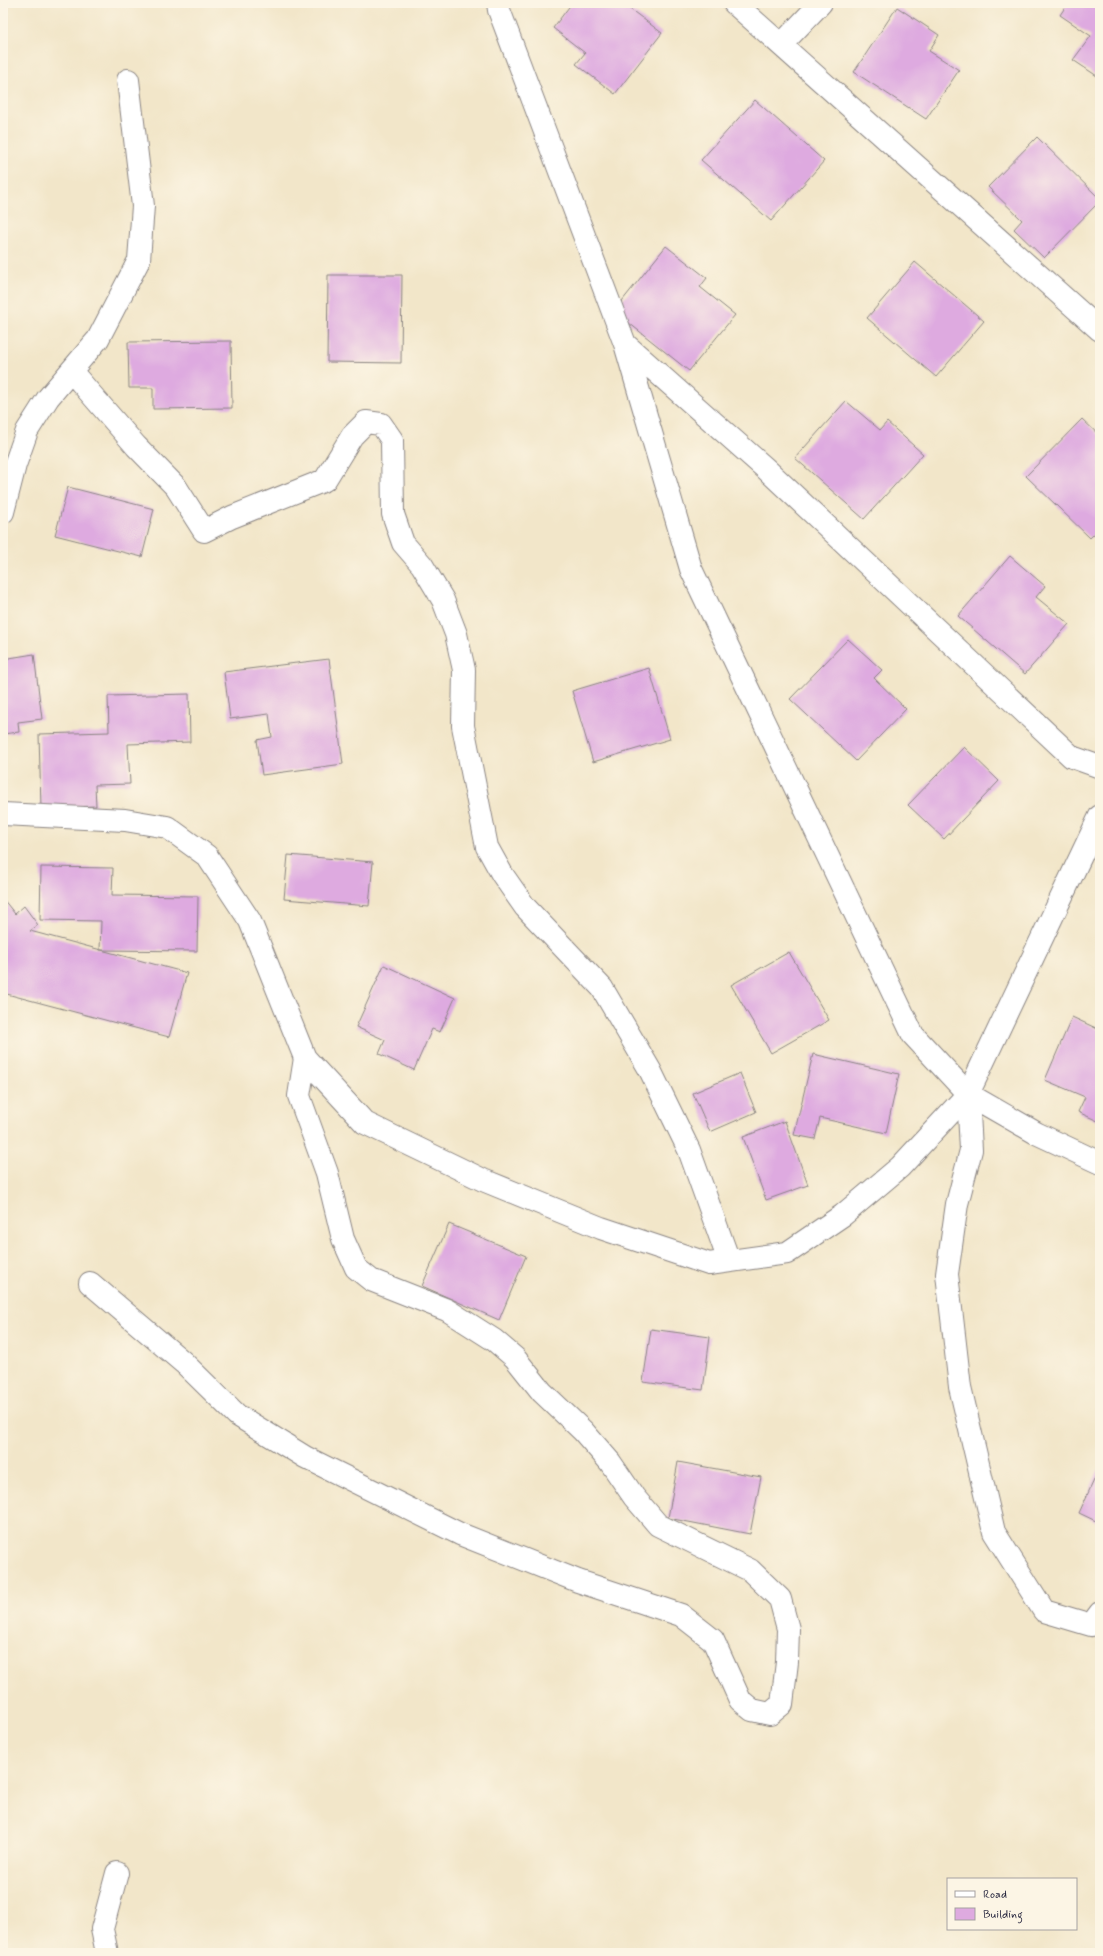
<svg xmlns="http://www.w3.org/2000/svg" width="1103" height="1956" font-family="Mynerve,sans-serif">
  <rect width="100%" height="100%" fill="#fcf5e5"/>
  <filter id="ink" filterUnits="userSpaceOnUse"><feTurbulence type="fractalNoise" baseFrequency=".025" numOctaves="2"/><feDisplacementMap in="SourceGraphic" scale="8" xChannelSelector="R" yChannelSelector="G"/><feConvolveMatrix kernelMatrix="1 2 1 2 8 2 1 2 1" color-interpolation-filters="sRGB"/></filter>
  <filter id="wash" filterUnits="userSpaceOnUse"><feTurbulence type="fractalNoise" baseFrequency=".012" numOctaves="4" result="noise"/><feDisplacementMap in="SourceGraphic" scale="16" xChannelSelector="R" yChannelSelector="G"/><feGaussianBlur stdDeviation="0.9" result="paint"/><feColorMatrix in="noise" values="0 0 0 0 0 0 0 0 0 0 0 0 0 0 0 0 0 1.4 0 .05"/><feComposite in="paint" operator="in"/></filter>
  <g filter="url(#wash)">
    <rect width="100%" height="100%" fill="#f2e6c9"/>
    <g id="blocks">
      <path fill="#deaae0" d="M572,3h50l40,30 -47,61 -39,-30 9,-11 -32,-25z
        M1068,3h32v75l-27,-18 18,-24 -31,-21z
        M897,7l42,28 -10,16 30,19 -33,49 -72,-47z
        M755,100l69,61 -53,60 -70,-61z
        M1037,137l63,62v2l-56,57 -30,-29 8,-9 -34,-33z
        M666,246l41,32 -7,9 35,28 -46,56 -75,-60z
        M915,262l69,59 -48,56 -69,-59z
        M328,275h74l-1,88 -74,-1z
        M231,341l1,67 -79,1v-21h-24l-1,-46z
        M846,401l34,29 7,-8 36,32 -59,65 -69,-61z
        M1082,419l18,17v92l-10,10 -64,-62z
        M68,487l86,22 -12,48 -87,-22z
        M1010,556l35,30 -9,11 33,27 -44,50 -67,-58z
        M848,639l34,31 -8,8 32,31 -50,52 -66,-62z
        M34,654l8,65 -24,3 1,10 -16,2v-75z
        M329,659l14,105 -81,11 -5,-35 15,-3 -3,-23 -39,5 -6,-47z
        M649,668l21,71 -77,23 -21,-71z
        M189,694l1,48 -62,2 2,40 -35,1 1,21 -55,2 -2,-74 70,-2 -1,-36z
        M964,747l35,34 -55,58 -36,-34z
        M288,855l85,7 -4,44 -85,-7z
        M41,867l72,1 -1,27 86,1 -1,55 -97,-1 1,-29 -61,-1z
        M3,899l12,15 9,-8 14,19 -8,6 157,42 -18,64 -166,-44z
        M789,952l40,68 -58,33 -40,-68z
        M384,965l71,33 -15,34 -8,-3 -18,41 -35,-16 6,-14 -29,-13z
        M1072,1017l28,13v92l-22,-10 7,-15 -40,-17z
        M813,1054l86,20 -13,59 -66,-15 -5,21 -21,-4z
        M740,1073l16,39 -46,20 -17,-39z
        M785,1121l23,64 -42,15 -23,-63z
        M449,1224l77,32 -27,64 -77,-34z
        M651,1329l59,8 -7,53 -60,-8z
        M678,1462l83,15 -11,57 -82,-16z
        M1100,1467v56l-21,-10z"/>
    </g>
  </g>
  <g filter="url(#ink)">
    <use href="#blocks" fill-opacity="0" stroke="#8a8482" stroke-width="1"/>
    <g fill="none" stroke-linecap="round" stroke-linejoin="round">
      <g stroke="#8a8482" stroke-width="24">
        <path id="street" d="M498,3l1,7 126,334 66,225 222,466 55,59 68,39 64,30
          M734,3l366,327
          M781,45l40,-42
          M625,344l140,124 307,289 28,10
          M71,371l65,75 40,41 28,44 28,-14 93,-37 27,-44 14,-14 15,2 11,16 1,74 10,29 19,22 21,35 13,34 8,36 -1,56 24,121 15,27 23,33 77,81 48,82 39,80 40,111
          M3,512l12,-47 12,-34 21,-33 50,-59 41,-79 4,-54 -15,-126
          M1100,816l-132,278 3,56 -14,54 -10,70 13,113 34,145 50,79 47,14 9,-12
          M90,1283l94,80 53,52 68,42 155,77 118,47 103,34 32,25 27,60 12,10 18,4 12,-10 5,-42 1,-33 -8,-30 -30,-29 -92,-45 -24,-28 -24,-35 -27,-31 -41,-39 -27,-34 -21,-18 -47,-30 -76,-30 -15,-12 -13,-29 -16,-66 -28,-77 6,-38
          M107,1953l-5,-24 15,-56"/>
      </g>
      <g stroke="#8a8482" stroke-width="24">
        <path id="secondary" d="M3,814l122,6 42,7 40,29 43,65 55,137 60,65 118,57 118,48 108,36 78,-11 56,-38 57,-48 68,-73"/>
      </g>
      <use href="#street" stroke="#fff" stroke-width="22"/>
      <use href="#secondary" stroke="#fff" stroke-width="22"/>
    </g>
  </g>
  <rect width="1103" height="1956" fill="none" stroke="#fcf5e5" stroke-width="16"/>
  <rect x="947" y="1878" width="130" height="52" fill="#fcf5e5" stroke="#a5a1a1"/>
  <rect x="955" y="1891" width="20" height="6" fill="#ffffff" stroke="#a5a1a1"/>
  <text x="983" y="1898" font-size="12" fill="#22223b">Road</text>
  <rect x="955" y="1908" width="20" height="12" fill="#deaae0" stroke="#a5a1a1"/>
  <text x="983" y="1918" font-size="12" fill="#22223b">Building</text>
</svg>
